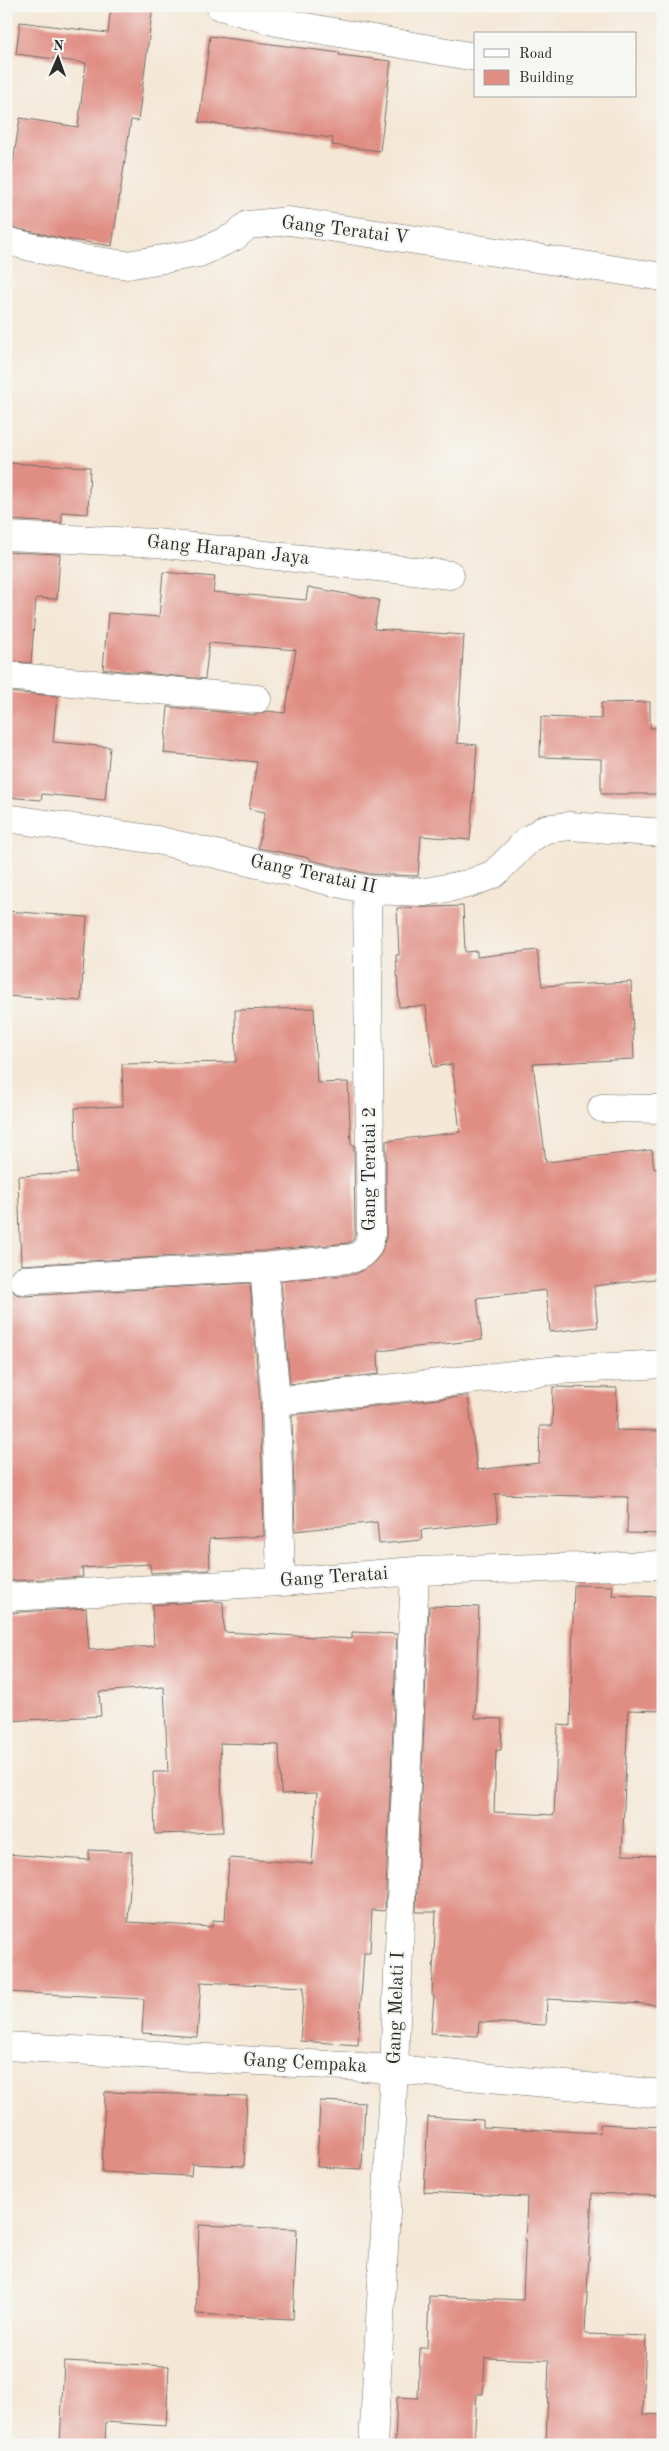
<svg xmlns="http://www.w3.org/2000/svg" width="669" height="2451" font-family="'Old Standard TT',serif">
  <rect width="100%" height="100%" fill="#f6f6f2"/>
  <filter id="ink" filterUnits="userSpaceOnUse"><feTurbulence type="fractalNoise" baseFrequency=".02" numOctaves="2"/><feDisplacementMap in="SourceGraphic" scale="10" xChannelSelector="R" yChannelSelector="G"/><feConvolveMatrix kernelMatrix="1 2 1 2 8 2 1 2 1" color-interpolation-filters="sRGB"/></filter>
  <filter id="wash" filterUnits="userSpaceOnUse"><feTurbulence type="fractalNoise" baseFrequency=".0096" numOctaves="4" result="noise"/><feDisplacementMap in="SourceGraphic" scale="20" xChannelSelector="R" yChannelSelector="G"/><feGaussianBlur stdDeviation="1.12" result="paint"/><feColorMatrix in="noise" values="0 0 0 0 0 0 0 0 0 0 0 0 0 0 0 0 0 1.4 0 .05"/><feComposite in="paint" operator="in"/></filter>
  <g filter="url(#wash)">
    <rect width="100%" height="100%" fill="#f4e7d5"/>
    <g id="blocks">
      <path fill="#e08e84" d="M111,6h42l-15,115 -7,-1 -19,126 -48,-7 -58,-13v-19l14,-89 58,9 8,-64 -70,-9 4,-32 88,11z
        M210,36l130,17 -1,2 52,6 -11,90 -48,-6 1,-7 -134,-16z
        M6,463l84,4 -2,47 -26,-2v11l-56,-3z
        M6,552l54,2 -3,45 -21,-1 -5,65 -25,-2z
        M163,572l52,5 -2,15 93,8 2,-13 71,13 -5,29 90,6 -7,108 20,2 -7,95 -49,-4 -3,40 -49,-2 -59,-14v-2l-52,-10 7,-36 -16,-3 8,-47 -93,-9 4,-46 88,8 10,-4 19,2 11,-63 -87,-7 -4,36 -102,-10 5,-56 51,4z
        M6,692l51,4 -4,46 57,5 -5,53 -63,-6 -1,6 -35,-3z
        M650,702v26h13v66h-62v-35l-61,-2 1,-40 60,2v-16z
        M463,906l2,46 12,-1v6l60,-7 5,36 89,-4 3,77 -101,5 13,98 106,-12 2,19 9,-1v110l-69,8 4,41 -48,5 -4,-42 -69,8 5,42 -104,11 1,23 -89,10 -9,-103 75,-7 16,-9 9,-12 5,-16v-96l74,-9 -8,-68 -19,3 -7,-61 -27,1 -3,-52h3l-2,-47z
        M6,911l81,6 -6,84 -75,-5z
        M314,1008l3,75 31,-1 3,63h3l1,88 -2,7 -4,3 -86,8 -242,14 -3,-89 59,-3 -2,-65 48,-2 -1,-42 114,-2 -1,-52z
        M250,1283l10,119 4,134 -55,3 1,31 -59,3 -1,-9 -68,4 1,9 -77,4v-294h3l7,7 8,2z
        M553,1387l64,1 -1,42 43,1 -1,34h5v69l-36,-1 1,-36 -133,-3 3,28 -77,8 1,10 -43,4 -2,-22 -82,9 -3,-116 176,-19 9,74 62,-7 1,-37h12z
        M574,1585l39,1 -1,9 51,2v114l-35,-1 -6,145 41,1v149l-116,-6 -1,26 -67,-3 -1,14 -47,-3 3,-37 -2,-1 4,-83h-20l13,-306 50,1 -4,111 27,1 -1,31h-5l-2,62 60,3 4,-90 12,1z
        M211,1601l12,1 1,30 128,7v-7l45,2 -12,277 -13,-1 -2,43h-6l-6,92 -58,-4 4,-54 -103,-5 -4,55 -55,-4 2,-34 -138,-7v-138l83,6v-10l43,2 -4,70 84,5 1,-7 12,1 4,-63 83,6 5,-71 -36,1 -2,-49 -59,-2 3,89 -68,2 -2,-62h15l-4,-85 -65,5 2,24 -95,5v-108l80,-5 3,42 65,-4 -2,-41z
        M105,2092l142,4 -3,70 -52,-2 -1,12 -89,-4z
        M320,2101l45,2 -3,66 -45,-2z
        M428,2117l55,3v7l117,6v-9l63,3v69l-71,-3 -7,141 61,2 -3,78 20,1v30h-117l3,-85 -64,-2 -2,36h-6l-3,51h-79l2,-48 21,1 2,-50h7l2,-52 94,4 4,-103 -103,-5z
        M199,2225l98,4 -4,90 -97,-5z
        M64,2361l105,5 -3,60 -60,-4 -1,23h-45z"/>
    </g>
  </g>
  <g filter="url(#ink)">
    <use href="#blocks" fill-opacity="0" stroke="#716d66" stroke-width="1"/>
    <g fill="none" stroke-linecap="round" stroke-linejoin="round">
      <g stroke="#716d66" stroke-width="29">
        <path id="minor" d="M220,6l57,16 198,35
          M6,241l71,17 50,7 72,-12 35,-16 14,-12 41,-4 374,56
          M6,536l150,7 294,32
          M6,676l251,23
          M6,818l151,22 210,50 58,2 43,-8 26,-10 34,-34 17,-11 25,-3 93,7
          M602,1108l61,1
          M264,1267l12,134 5,181
          M23,1280l241,-13 90,-9c12,-6 15,-11 17,-24l-4,-344
          M276,1401l282,-31 105,-6
          M6,1597l275,-15 134,-11 248,-6
          M6,2046l388,23 269,25
          M373,2445l21,-376 21,-498"/>
      </g>
      <use href="#minor" stroke="#fff" stroke-width="28"/>
    </g>
  </g>
  <g text-anchor="middle" dominant-baseline="central" stroke-width="4" stroke-linejoin="round" paint-order="stroke">
    <g font-size="19" fill="#2b2b2b" stroke="#f6f6f2">
      <text transform="translate(345 231) rotate(7)">Gang Teratai V</text>
      <text transform="translate(228 551) rotate(6)">Gang Harapan Jaya</text>
      <text transform="translate(313 875) rotate(12)">Gang Teratai II</text>
      <text transform="translate(370 1169) rotate(-90)">Gang Teratai 2</text>
      <text transform="translate(334 1578) rotate(-4)">Gang Teratai</text>
      <text transform="translate(397 2008) rotate(-88)">Gang Melati I</text>
      <text transform="translate(305 2064) rotate(3)">Gang Cempaka</text>
    </g>
  </g>
  <rect width="669" height="2451" fill="none" stroke="#f6f6f2" stroke-width="25"/>
  <rect x="474" y="32" width="162" height="65" fill="#f6f6f2" stroke="#a5a5a2"/>
  <rect x="484" y="49" width="25" height="8" fill="#ffffff" stroke="#a5a5a2"/>
  <text x="519" y="58" font-size="15" fill="#2b2b2b">Road</text>
  <rect x="484" y="70" width="25" height="15" fill="#e08e84" stroke="#a5a5a2"/>
  <text x="519" y="82" font-size="15" fill="#2b2b2b">Building</text>
  <g transform="translate(58 58) rotate(2)" stroke="#f6f6f2" stroke-width="4" paint-order="stroke">
  <path d="M0-4L9 19L0 12L-9 19Z" fill="#2b2b2b"/>
  <text y="-8" font-size="14" font-weight="bold" text-anchor="middle" fill="#2b2b2b">N</text>
  </g>
</svg>
